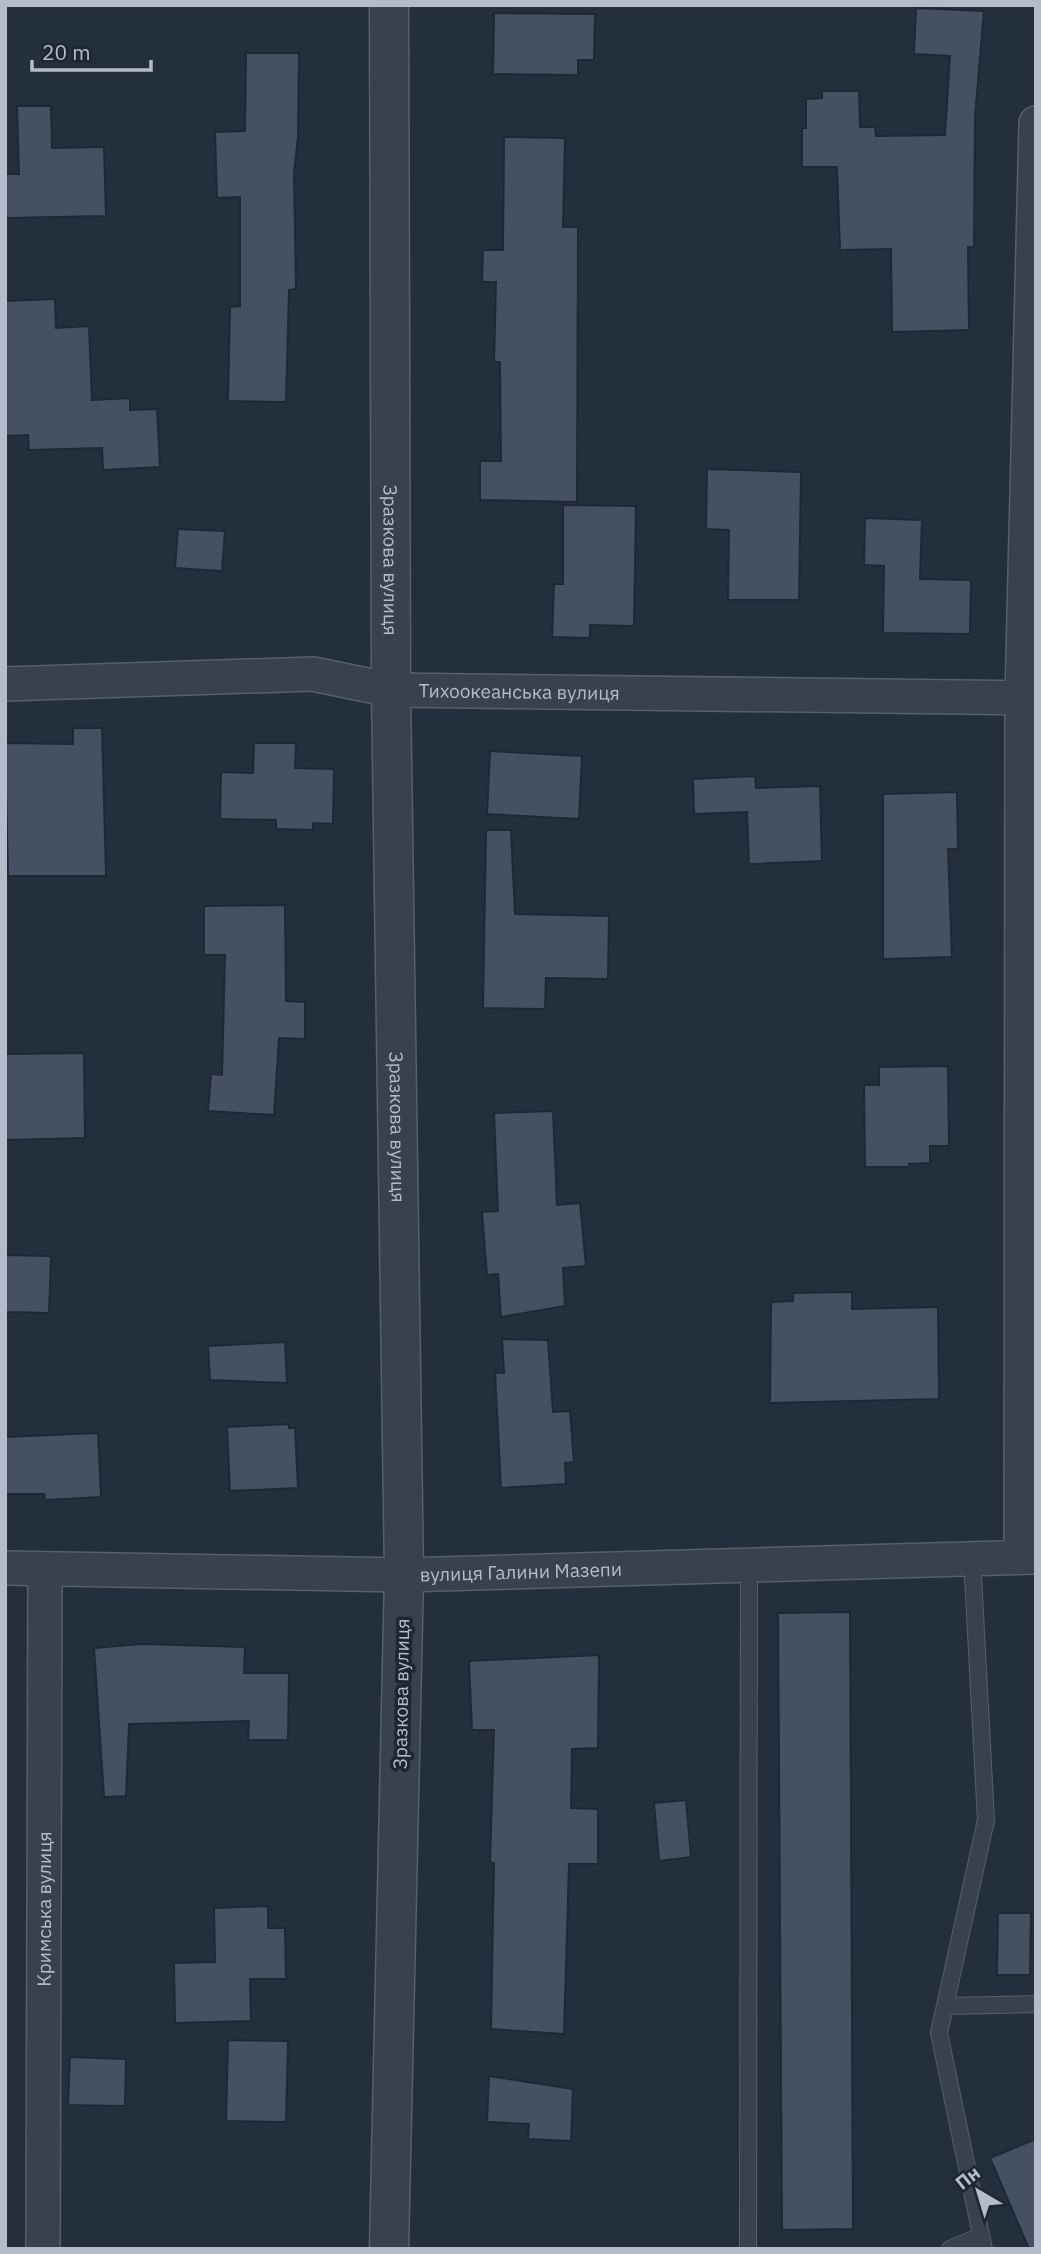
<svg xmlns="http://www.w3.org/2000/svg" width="1041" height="2254" font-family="'IBM Plex Sans',sans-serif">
  <rect width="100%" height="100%" fill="#242f3e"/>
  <path fill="#455162" stroke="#1f2835" stroke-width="2" d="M916,8l68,3 -9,106 -1,130h-6l1,83 -77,2 -1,-83 -51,1 -3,-83h-35v-39h4v-29l16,-1v-7h37l1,36h15l1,9 69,-1 5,-79 -36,-2z
    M494,13l101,1 -1,46h-16v15l-85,-1z
    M246,53h53l-1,84 -4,36 2,116 -7,1 -3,112 -58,-1 2,-94 10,-1v-109l-23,1 -2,-66 30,-1z
    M17,106h34l1,42 52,-1 2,69 -101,2v-44h14z
    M504,137l61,1 -2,89h15l-1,275 -97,-2v-39h21l-1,-99h-6l2,-80h-14l1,-32h20z
    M55,299l1,29 33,-2 3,74 38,-2v12l27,-1 3,58 -57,3 -1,-22 -73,2 -1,-15 -23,1v-135z
    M707,469l94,3 -2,128h-71l1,-70 -23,-1z
    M563,505l73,1 -2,120 -44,-1v13l-38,-1 2,-53h9z
    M865,518l57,2 -2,59 51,1 -1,54 -87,-1 1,-67 -20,-1z
    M178,529l47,2 -3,40 -47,-3z
    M73,728h29l4,148h-98l-3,-133 68,1z
    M254,743h42l-1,25 39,1 -1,55 -20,-1v7l-37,-1v-9l-56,-1 1,-47 32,1z
    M490,751l92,5 -3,63 -92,-5z
    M755,776l1,12 64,-2 2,75 -73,3 -2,-52 -53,2 -1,-35z
    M957,792l1,57h-10l4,108 -69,2v-165z
    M486,830h25l4,84 94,2 -1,63 -62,-1 -1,31 -62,-1z
    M285,905l1,96 19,1v37l-26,-1 -5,77 -66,-4 3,-37 11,1 3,-120h-21v-49z
    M84,1053l1,85 -80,2v-86z
    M948,1066l1,80h-19v17l-21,1v3h-44l-1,-82h15v-18z
    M553,1111l4,94 23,-2 6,63 -23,2 2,38 -64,11 -3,-43 -11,1 -5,-63 16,-1 -4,-98z
    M5,1255l46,1 -2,57 -44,-1z
    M852,1292v17l86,-2 1,92 -169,4 1,-101 22,-1v-8z
    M502,1339l46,1 5,72 17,-1 4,51 -9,1 1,21 -65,4 -6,-115h9z
    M285,1342l2,41 -77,-3 -2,-34z
    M289,1424v4h6l3,60 -68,3 -3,-64z
    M98,1433l3,64 -56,3 -1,-6h-39v-57z
    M850,1612l3,617 -71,1 -4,-617z
    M141,1644l104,3 -1,26h45l-1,67h-40l1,-19 -120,3 -3,72 -22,1 -10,-149z
    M599,1655l-1,93 -26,1 -1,59 27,1v55h-29l-5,170 -73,-5 3,-166 -4,-1 4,-132h-22l-3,-69z
    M686,1800l5,57 -32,4 -5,-58z
    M268,1906v22h17l1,51h-36l1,42 -76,2 -1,-60 41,-1 -1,-54z
    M998,1913h33l-1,62h-33z
    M228,2040l60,1 -2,81 -60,-1z
    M70,2057l56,2 -1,47 -57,-1z
    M489,2076l84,13 -2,52 -43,-2 1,-15 -42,-2z
    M1036,2139v110h-7l-39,-91z"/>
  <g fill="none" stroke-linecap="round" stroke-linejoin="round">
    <g stroke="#565f6c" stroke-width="18">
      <path id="service" d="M972,1558l14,262 -47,213 45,216
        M945,2006l91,-2
        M748,2249l1,-684
        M950,2249l31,-13"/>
    </g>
    <g stroke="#565f6c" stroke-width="36">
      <g id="minor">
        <path id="s1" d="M5,684l308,-10 78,16 645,8"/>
        <path d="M1021,1557l1,-859 14,-575"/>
        <path id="s2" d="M5,1568l399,7 632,-18"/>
        <path id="s3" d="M43,2249l2,-679"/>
      </g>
    </g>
    <g stroke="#565f6c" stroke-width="41">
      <g id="tertiary">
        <path id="s4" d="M389,5l2,685 13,885 -15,674"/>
      </g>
    </g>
    <use href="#service" stroke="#38414e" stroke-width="16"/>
    <use href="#minor" stroke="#38414e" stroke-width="33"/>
    <use href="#tertiary" stroke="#38414e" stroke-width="38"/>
  </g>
  <g text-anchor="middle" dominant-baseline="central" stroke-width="7" stroke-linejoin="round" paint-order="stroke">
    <g font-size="19" fill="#b4bcc9" stroke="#1d2633">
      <text stroke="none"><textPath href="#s4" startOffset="555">Зразкова вулиця</textPath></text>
      <text stroke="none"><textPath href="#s1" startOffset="516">Тихоокеанська вулиця</textPath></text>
      <text stroke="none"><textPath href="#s4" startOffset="1122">Зразкова вулиця</textPath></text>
      <text stroke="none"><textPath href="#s2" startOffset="516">вулиця Галини Мазепи</textPath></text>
      <text transform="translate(401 1694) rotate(-89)">Зразкова вулиця</text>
      <text stroke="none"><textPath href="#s3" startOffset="340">Кримська вулиця</textPath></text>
    </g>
  </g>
  <rect width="1041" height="2254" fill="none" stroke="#b4bcc9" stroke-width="14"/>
  <g transform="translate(978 2191) rotate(322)" stroke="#1d2633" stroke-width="5" paint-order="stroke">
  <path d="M0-5L12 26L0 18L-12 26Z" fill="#b4bcc9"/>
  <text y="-10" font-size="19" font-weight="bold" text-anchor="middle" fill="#b4bcc9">Пн</text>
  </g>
  <path d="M32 60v10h119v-10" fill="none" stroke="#b4bcc9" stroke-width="3.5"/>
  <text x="42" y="60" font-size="21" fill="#b4bcc9" stroke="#1d2633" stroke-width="5" paint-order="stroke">20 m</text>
</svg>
